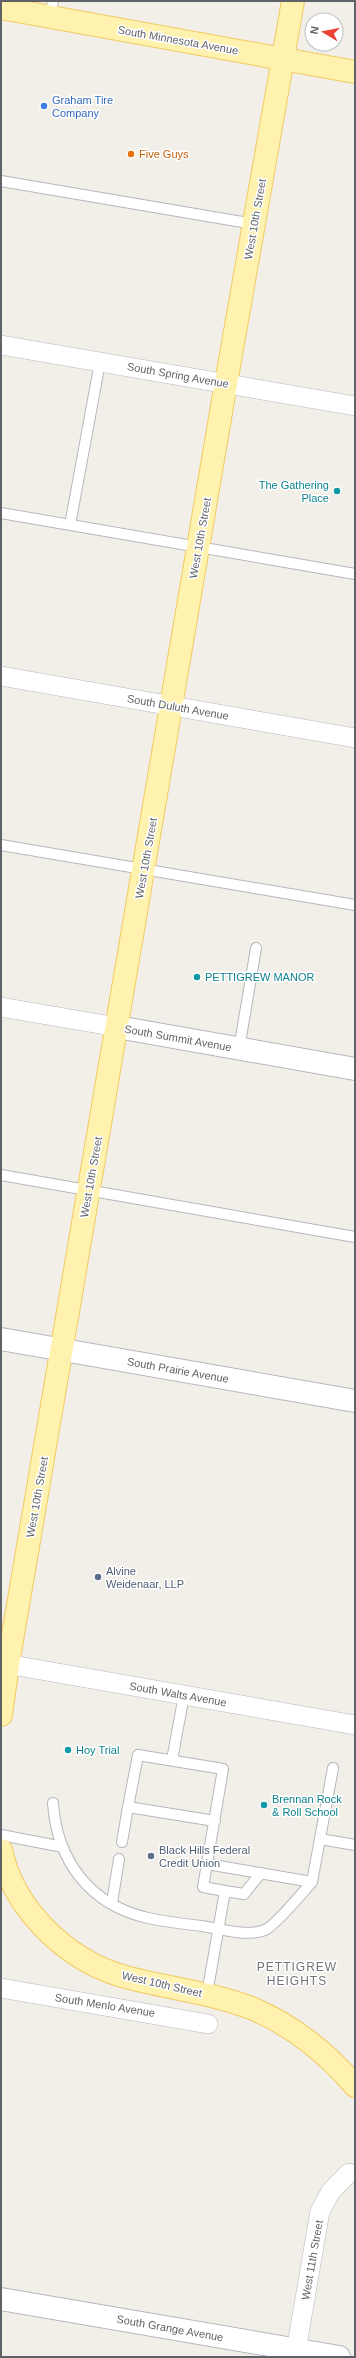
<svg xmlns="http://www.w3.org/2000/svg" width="356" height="2358" font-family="Helvetica,sans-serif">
  <rect width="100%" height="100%" fill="#f1efe8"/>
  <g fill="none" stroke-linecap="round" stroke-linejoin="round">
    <g stroke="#b5b8bc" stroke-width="12">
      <path id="service" d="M50,17l3,-16
        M1,181l253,43
        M1,513l354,61
        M70,525l30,-163
        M1,845l354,60
        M239,1049l17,-101
        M1,1175l354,62
        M172,1760l12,-65
        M53,1803c4,58 37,102 95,115 18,4 36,6 54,8 19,3 44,11 63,4 11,-5 37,-37 47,-48
        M215,1821l-87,-14 10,-52 85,14 -20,118 22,4
        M1,1835l62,12
        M320,1839l35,6
        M122,1842l6,-35
        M207,1864l105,18 21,-114
        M112,1903l7,-44
        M207,1994l18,-103 19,3 17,-21"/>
    </g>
    <g stroke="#b5b8bc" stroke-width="20">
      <path id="minor" d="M1,345l354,61
        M1,676l354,62
        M1,1007l116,20
        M1,1663l354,62
        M1,1988l207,36
        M295,2357l25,-146 11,-20 18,-18"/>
    </g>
    <g stroke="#b5b8bc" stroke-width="24">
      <path id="tertiary" d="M117,1027l238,42
        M1,1339l354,62
        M1,2299l338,58"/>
    </g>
    <g stroke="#f2c960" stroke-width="24">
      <path id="primary" d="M1,8l354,64
        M1,1715l7,-51 218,-1281 67,-382
        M1,1850c12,58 64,109 121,126 43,12 87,16 129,32 40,16 77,46 104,78"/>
    </g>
    <use href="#service" stroke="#fff" stroke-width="10"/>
    <use href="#minor" stroke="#fff" stroke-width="19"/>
    <use href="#tertiary" stroke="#fff" stroke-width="22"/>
    <use href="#primary" stroke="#fff2af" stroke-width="22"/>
  </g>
  <circle fill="#3f7fe0" stroke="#fff" stroke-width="1.5" cx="44" cy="106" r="4"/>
  <circle fill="#e8710a" stroke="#fff" stroke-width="1.5" cx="131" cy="154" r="4"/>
  <g fill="#0f9aa8" stroke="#fff" stroke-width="1.5">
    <circle cx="337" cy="491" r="4"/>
    <circle cx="197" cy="977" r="4"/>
    <circle cx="68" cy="1750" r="4"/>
    <circle cx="264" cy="1805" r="4"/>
  </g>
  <g fill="#5c6f8a" stroke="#fff" stroke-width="1.5">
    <circle cx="98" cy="1577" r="4"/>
    <circle cx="151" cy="1856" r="4"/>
  </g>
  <g text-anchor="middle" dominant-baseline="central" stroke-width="3" stroke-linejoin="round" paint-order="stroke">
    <g font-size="11" fill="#5f6368" stroke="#fff">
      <text transform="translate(178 40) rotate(10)">South Minnesota Avenue</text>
      <text transform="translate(255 219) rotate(-80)">West 10th Street</text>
      <text transform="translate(178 375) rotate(10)">South Spring Avenue</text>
      <text transform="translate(200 538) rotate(-80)">West 10th Street</text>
      <text transform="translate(178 707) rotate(10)">South Duluth Avenue</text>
      <text transform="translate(146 858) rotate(-80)">West 10th Street</text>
      <text transform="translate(178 1038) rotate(10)">South Summit Avenue</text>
      <text transform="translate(91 1177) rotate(-80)">West 10th Street</text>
      <text transform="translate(178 1370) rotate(10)">South Prairie Avenue</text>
      <text transform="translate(37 1497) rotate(-80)">West 10th Street</text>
      <text transform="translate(178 1694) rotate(10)">South Walts Avenue</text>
      <text transform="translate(162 1984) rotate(13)">West 10th Street</text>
      <text transform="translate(105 2005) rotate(9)">South Menlo Avenue</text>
      <text transform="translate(312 2260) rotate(-80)">West 11th Street</text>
      <text transform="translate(170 2328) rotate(10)">South Grange Avenue</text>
    </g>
    <g font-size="11" fill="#366cbe" stroke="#fff" text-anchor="start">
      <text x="52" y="100">Graham Tire<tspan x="52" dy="13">Company</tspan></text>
    </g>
    <g font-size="11" fill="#c56008" stroke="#fff" text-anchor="start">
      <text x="139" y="154">Five Guys</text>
    </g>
    <g font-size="11" fill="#0d838f" stroke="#fff" text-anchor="start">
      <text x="329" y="485" text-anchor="end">The Gathering<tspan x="329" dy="13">Place</tspan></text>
      <text x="205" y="977">PETTIGREW MANOR</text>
      <text x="76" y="1750">Hoy Trial</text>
      <text x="272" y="1799">Brennan Rock<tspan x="272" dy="13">&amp; Roll School</tspan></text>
    </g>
    <g font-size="11" fill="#4e5e75" stroke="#fff" text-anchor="start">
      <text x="106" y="1571">Alvine<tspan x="106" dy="13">Weidenaar, LLP</tspan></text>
      <text x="159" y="1850">Black Hills Federal<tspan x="159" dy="13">Credit Union</tspan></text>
    </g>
    <g font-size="12" letter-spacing="1" fill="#70757a" stroke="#fff">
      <text x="297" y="1967">PETTIGREW<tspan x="297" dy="14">HEIGHTS</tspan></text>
    </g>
  </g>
  <rect width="356" height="2358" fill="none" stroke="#5f6368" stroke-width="4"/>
  <g transform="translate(324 32) rotate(280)"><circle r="19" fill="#ffffff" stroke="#bfc1c3"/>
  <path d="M0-3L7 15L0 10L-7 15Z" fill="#ea4335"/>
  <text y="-6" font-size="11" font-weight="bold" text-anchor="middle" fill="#5f6368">N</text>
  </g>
</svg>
